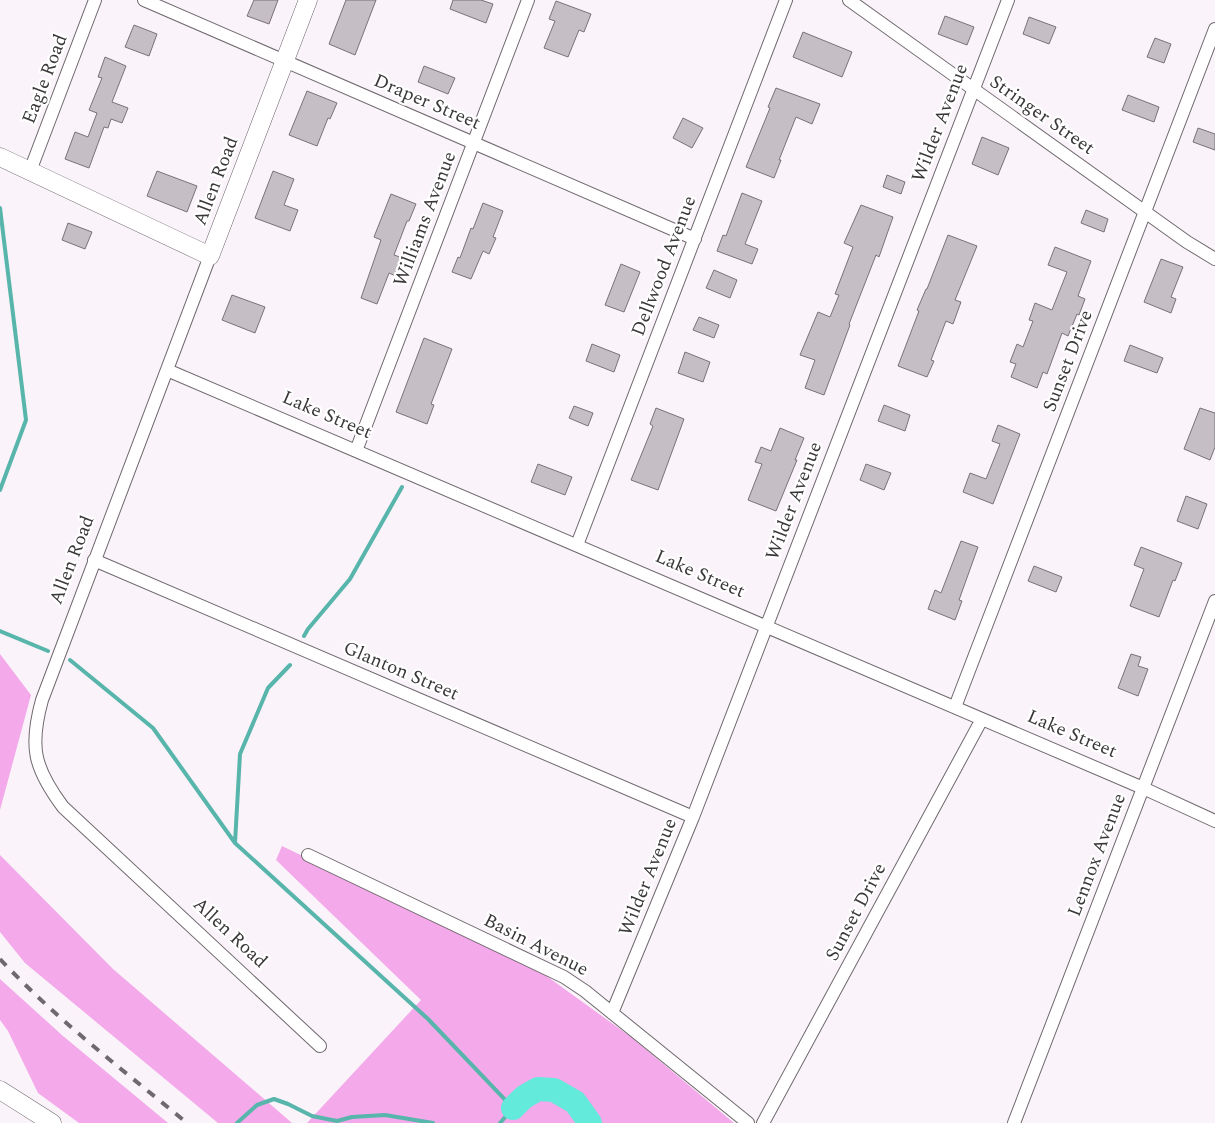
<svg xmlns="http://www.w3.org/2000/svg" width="1215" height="1123" font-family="Spectral,serif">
  <rect width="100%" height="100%" fill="#faf3f9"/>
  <path fill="#f3a9ea" d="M0,654l31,41 -31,115z
    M282,846l259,126 90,65 103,86h-427l114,-123 -145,-140z
    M0,855l113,114 179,154h-74l-193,-160 -25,-31z
    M0,979l63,57 105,87h-89l-41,-30 -30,-62 -8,-11z"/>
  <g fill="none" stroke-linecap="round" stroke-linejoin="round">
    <path stroke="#57b5ab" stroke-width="4" d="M0,208l26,212 -26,70
      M0,631l48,20
      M304,636l4,-7 42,-50 52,-92
      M70,660l83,68 82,115 193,176 85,89 -13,15
      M235,843l5,-89 28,-66 22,-23
      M237,1123l20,-18 17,-6 14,5 24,12 25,5 15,-4 33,-2 48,8"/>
    <path stroke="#63eadb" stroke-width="24" d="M513,1108l11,-11 14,-8 16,1 21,12 15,21"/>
  </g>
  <path fill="#c5bec4" stroke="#797278" d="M254,0h24l-9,24 -22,-8z
    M346,0h30l-21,55 -26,-11z
    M453,0h28l12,4 -7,19 -36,-14z
    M556,1l35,13 -7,18 -5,-2 -11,27 -24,-9 11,-27 -6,-2z
    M945,16l29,11 -7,18 -29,-11z
    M1029,17l27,10 -7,17 -26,-10z
    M134,25l23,9 -8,22 -24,-9z
    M803,32l49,20 -10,25 -49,-20z
    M1155,38l16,6 -7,19 -17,-6z
    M105,57l21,9 -14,36 16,6 -6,15 -11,-4 -3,9 -4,-1 -15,41 -24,-9 10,-27 13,5 9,-24 -8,-3 13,-32 -4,-1z
    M424,66l31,12 -7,16 -30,-12z
    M776,88l44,16 -8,20 -16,-7 -17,43h2l-7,18 -28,-11 24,-59 -2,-1z
    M307,91l30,12 -7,16 -2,-1 -11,28 -28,-11z
    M1128,95l31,12 -5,15 -32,-12z
    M683,118l20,10 -11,20 -19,-10z
    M1198,128l17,6v16l-22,-8z
    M982,137l27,11 -11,27 -26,-11z
    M157,171l40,15 -10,26 -40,-16z
    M273,171l21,8 -10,26 14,5 -8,21 -35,-13z
    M887,175l18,7 -4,12 -18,-7z
    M742,193l20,8 -17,43 13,5 -6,15 -35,-13 6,-16 3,1z
    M391,194l25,10 -7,17h-2l-13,34 9,3 -7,18 -7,-3 -12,31 -16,-6 20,-58 -7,-3z
    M483,203l20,8 -10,26 3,1 -7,16 -6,-3 -12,28 -19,-7 6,-15 2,1 11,-30 2,1z
    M861,205l32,12 -14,40 -3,-2 -27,69 1,1 -26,70 -19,-7 10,-28 -15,-5 18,-43 12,5 9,-22 -4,-1 18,-47 -9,-4z
    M1086,210l22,9 -4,13 -23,-9z
    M68,223l24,9 -7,17 -23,-9z
    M948,235l29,11 -22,54 6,2 -8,22 -7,-3 -15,39 3,1 -7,16 -29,-11 21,-55 -2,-1 9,-21h1z
    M1055,247l36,14 -13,35 7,3 -6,16 -2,-1 -9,22 -6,-3 -15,41 -4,-2 -6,16 -26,-11 5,-13 -6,-2 7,-18 6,3 10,-26 -4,-1 6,-17 17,7 15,-38 -19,-7z
    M1161,259l22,8 -12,30 5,2 -5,14 -27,-11z
    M621,264l19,8 -16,40 -19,-7z
    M714,270l23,10 -7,18 -24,-10z
    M232,295l33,12 -10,26 -33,-13z
    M699,317l20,8 -5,13 -21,-8z
    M424,338l28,11 -21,55 3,1 -7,19 -31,-12z
    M592,344l28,11 -6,17 -28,-11z
    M1130,345l33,13 -6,15 -33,-12z
    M685,352l25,10 -7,20 -25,-9z
    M884,405l26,10 -5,16 -27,-10z
    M574,406l19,7 -5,13 -19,-8z
    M656,408l28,11 -26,71 -27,-10 22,-54 -3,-2z
    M1200,408l15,5v34l-5,13 -26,-11z
    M998,425l22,9 -27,70 -30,-12 7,-19 16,6 14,-35 -8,-3z
    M780,428l24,10 -9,22h2l-21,51 -28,-11 14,-36 -7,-2 6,-15 10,4z
    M538,464l34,13 -7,18 -34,-13z
    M866,464l25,9 -7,17 -24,-10z
    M1186,496l21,8 -9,25 -21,-8z
    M961,541l17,6 -19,53 3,1 -7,19 -27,-11 7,-19 6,3z
    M1141,547l41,16 -7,18 -2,-1 -14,37 -29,-11 14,-37 -10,-4z
    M1034,566l28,11 -6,15 -28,-11z
    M1131,654l10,3 -3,9 10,3 -10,27 -20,-8z"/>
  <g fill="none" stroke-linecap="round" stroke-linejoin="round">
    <g stroke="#6f696e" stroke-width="14">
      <path id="street" d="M144,0l551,239
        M849,0l338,242 28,17
        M30,171l65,-171
        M210,256l-168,444c-13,47 -8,68 21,107l257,239
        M167,370l976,418 72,33
        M356,451l172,-451
        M577,545l209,-545
        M94,560l599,257
        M955,707l260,-678
        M308,855l256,122 21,14 163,132
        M612,1013l81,-196 315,-817
        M763,1123l219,-404
        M1014,1123l201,-522"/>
    </g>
    <g stroke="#6f696e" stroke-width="19">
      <path id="secondary" d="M0,157l210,99 98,-256
        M0,1090l52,33"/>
    </g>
    <use href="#street" stroke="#fff" stroke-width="12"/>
    <use href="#secondary" stroke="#fff" stroke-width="18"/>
    <path stroke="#6d696c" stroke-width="4" stroke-dasharray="9 9" stroke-linecap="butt" d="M0,959c57,61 123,111 187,164"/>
  </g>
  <g text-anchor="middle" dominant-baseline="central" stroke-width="4.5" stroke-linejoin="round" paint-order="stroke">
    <g font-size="19" fill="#3b383a" stroke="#fff">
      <text transform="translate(45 79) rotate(-69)">Eagle Road</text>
      <text transform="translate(427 102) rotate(23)">Draper Street</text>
      <text transform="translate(1042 115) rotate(35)">Stringer Street</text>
      <text transform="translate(940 123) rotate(-69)">Wilder Avenue</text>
      <text transform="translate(216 181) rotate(-69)">Allen Road</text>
      <text transform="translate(425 219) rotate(-69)">Williams Avenue</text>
      <text transform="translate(664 266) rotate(-69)">Dellwood Avenue</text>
      <text transform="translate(1068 361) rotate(-69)">Sunset Drive</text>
      <text transform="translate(327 415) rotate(23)">Lake Street</text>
      <text transform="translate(794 501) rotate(-69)">Wilder Avenue</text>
      <text transform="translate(72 560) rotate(-69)">Allen Road</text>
      <text transform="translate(700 574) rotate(23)">Lake Street</text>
      <text transform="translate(401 671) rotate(23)">Glanton Street</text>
      <text transform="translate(1072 734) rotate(23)">Lake Street</text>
      <text transform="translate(1097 855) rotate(-69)">Lennox Avenue</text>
      <text transform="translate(648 877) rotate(-68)">Wilder Avenue</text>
      <text transform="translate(856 912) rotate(-62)">Sunset Drive</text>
      <text transform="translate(230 933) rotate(43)">Allen Road</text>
      <text transform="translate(536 945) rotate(27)">Basin Avenue</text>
    </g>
  </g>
</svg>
